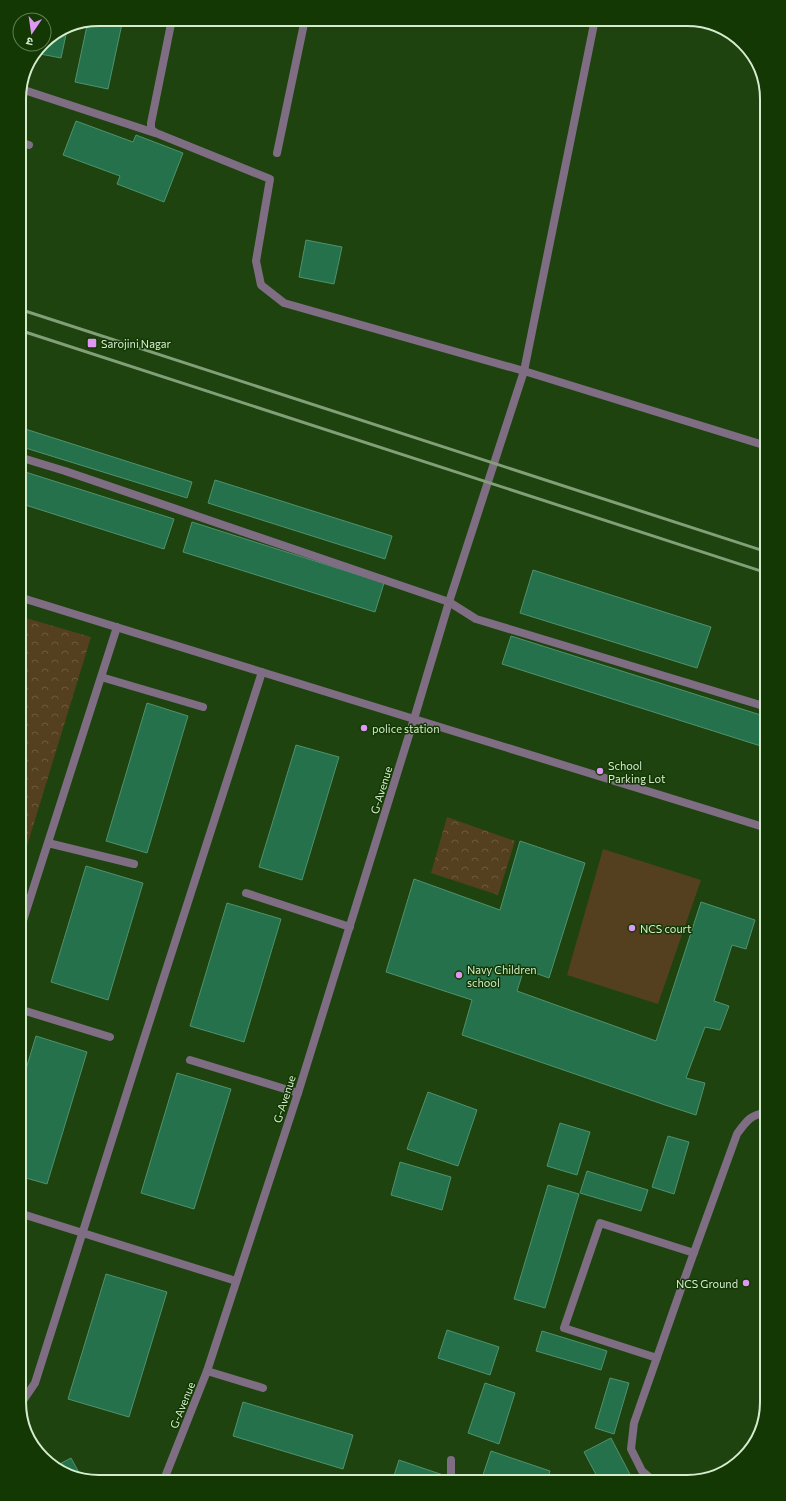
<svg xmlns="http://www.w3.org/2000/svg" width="786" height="1501" font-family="Commissioner,'Noto Sans Devanagari',sans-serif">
  <defs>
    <pattern id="park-crowns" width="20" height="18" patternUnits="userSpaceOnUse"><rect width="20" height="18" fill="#543f1f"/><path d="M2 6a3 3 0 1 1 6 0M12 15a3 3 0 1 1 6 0" fill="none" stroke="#6c5b3e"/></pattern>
  </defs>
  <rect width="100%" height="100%" fill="#1e430f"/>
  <path fill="url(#park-crowns)" d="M19,616l72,21 -72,235z
    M447,817l68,24 -17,54 -67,-22z"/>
  <path fill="#543f1f" d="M603,849l98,31 -43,124 -91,-29z"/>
  <path fill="#25714b" stroke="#4f926d" d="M99,19h24l-15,70 -33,-7 13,-61z
    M63,29l4,1 -6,28 -26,-5 7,-9h2v-2z
    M76,121l57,21 3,-7 47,18 -19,49 -47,-18 3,-8 -57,-21z
    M306,240l36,7 -8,37 -35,-7z
    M19,427l173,55 -5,16 -168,-52z
    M19,470l155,49 -10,30 -145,-46z
    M215,480l177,56 -7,23 -177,-56z
    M192,522l192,61 -9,29 -192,-60z
    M533,570l178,57 -14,41 -177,-55z
    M511,636l256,81v31l-265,-84z
    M147,703l41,13 -41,137 -41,-12z
    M296,745l43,12 -37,123 -43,-13z
    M520,841l65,22 -36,115 -25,-9 -7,22 139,50 45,-139 54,18 -9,29 -14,-4 -18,56 15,5 -9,24 -15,-3 -19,51 19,5 -9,32 -31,-10 -203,-70 10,-35 -86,-28 28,-93 86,31z
    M86,866l57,17 -35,117 -57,-18z
    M227,903l54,16 -37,123 -54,-16z
    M36,1036l51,16 -40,132 -28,-8v-84z
    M177,1073l54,16 -37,120 -53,-16z
    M428,1092l49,18 -19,56 -51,-17z
    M560,1123l30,9 -13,43 -30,-9z
    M668,1136l21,6 -15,52 -22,-7z
    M400,1162l51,15 -9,33 -51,-15z
    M587,1171l61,19 -7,21 -61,-18z
    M548,1185l31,9 -34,114 -31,-9z
    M106,1274l61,18 -38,125 -61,-18z
    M447,1330l52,17 -9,28 -52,-17z
    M542,1331l65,20 -6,19 -65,-19z
    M610,1378l19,5 -15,51 -19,-6z
    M485,1383l30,10 -16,51 -31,-11z
    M243,1402l110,33 -10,34 -110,-33z
    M611,1438l23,44h-34l-16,-30z
    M491,1451l59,20 -3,11h-53l-12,-4z
    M71,1458l11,20 -28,-11z
    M399,1460l47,16 -2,6h-52z"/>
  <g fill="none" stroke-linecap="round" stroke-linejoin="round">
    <path stroke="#7f6d84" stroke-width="8" d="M277,153l28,-134
      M19,457l46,14 384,131
      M657,1358l-93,-30 36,-105 94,30
      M451,1460v22
      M655,1482l-13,-11 -11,-22 3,-26 54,-154 49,-135c8,-11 15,-22 30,-20"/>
    <path stroke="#7f6d84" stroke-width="8" d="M172,19l-21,104v6l5,4 114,46 -14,82 5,24 23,18 240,68 243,75
      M21,89l134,44
      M19,142l10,3
      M449,602l27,17 291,88
      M101,677l102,30
      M414,719l353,109
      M48,843l86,21
      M246,893l104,34
      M19,933l98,-306
      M19,1009l91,28
      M190,1060l108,33
      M19,1213l217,68
      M207,1371l56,17
      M20,1405l15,-22 105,-332 122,-379"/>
    <path stroke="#7f6d84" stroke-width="8" d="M19,597l395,122
      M163,1482l44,-111 91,-278 116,-374 35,-117 75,-231 71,-352"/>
    <path stroke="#829f78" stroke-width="3" d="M19,309l748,243
      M19,330l748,243"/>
  </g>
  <g fill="#de98f3" stroke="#133803" stroke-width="1.5">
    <rect x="87" y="338" width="10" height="10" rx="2"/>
    <circle cx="364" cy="728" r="4"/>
    <circle cx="600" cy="771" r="4"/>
    <circle cx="632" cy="928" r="4"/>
    <circle cx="459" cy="975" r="4"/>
    <circle cx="746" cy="1283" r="4"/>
  </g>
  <g text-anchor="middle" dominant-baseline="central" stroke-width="3" stroke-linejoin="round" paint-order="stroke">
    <g font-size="11" fill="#d6eccf" stroke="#133803" text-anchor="start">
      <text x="101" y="343">Sarojini Nagar</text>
      <text x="372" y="728">police station</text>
      <text x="608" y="765">School<tspan x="608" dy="13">Parking Lot</tspan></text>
      <text x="640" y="928">NCS court</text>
      <text x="467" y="969">Navy Children<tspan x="467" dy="13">school</tspan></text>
      <text x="738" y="1283" text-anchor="end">NCS Ground</text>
    </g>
    <g font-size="11" fill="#d6eccf" stroke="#133803">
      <text transform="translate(381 790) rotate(-73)">G-Avenue</text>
      <text transform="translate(284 1099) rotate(-72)">G-Avenue</text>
      <text transform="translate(182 1405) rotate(-68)">G-Avenue</text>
    </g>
  </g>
  <path d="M0 0H786V1501H0ZM99 26H687A73 73 0 0 1 760 99V1402A73 73 0 0 1 687 1475H99A73 73 0 0 1 26 1402V99A73 73 0 0 1 99 26Z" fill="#133803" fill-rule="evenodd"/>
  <path fill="none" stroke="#d6eccf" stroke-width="2" d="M99 26H687A73 73 0 0 1 760 99V1402A73 73 0 0 1 687 1475H99A73 73 0 0 1 26 1402V99A73 73 0 0 1 99 26Z"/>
  <g transform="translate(32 32) rotate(193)"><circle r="19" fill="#133803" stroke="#618055"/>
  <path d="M0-3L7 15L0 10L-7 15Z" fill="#de98f3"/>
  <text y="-6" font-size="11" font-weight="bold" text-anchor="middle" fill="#d6eccf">उ</text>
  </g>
</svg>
